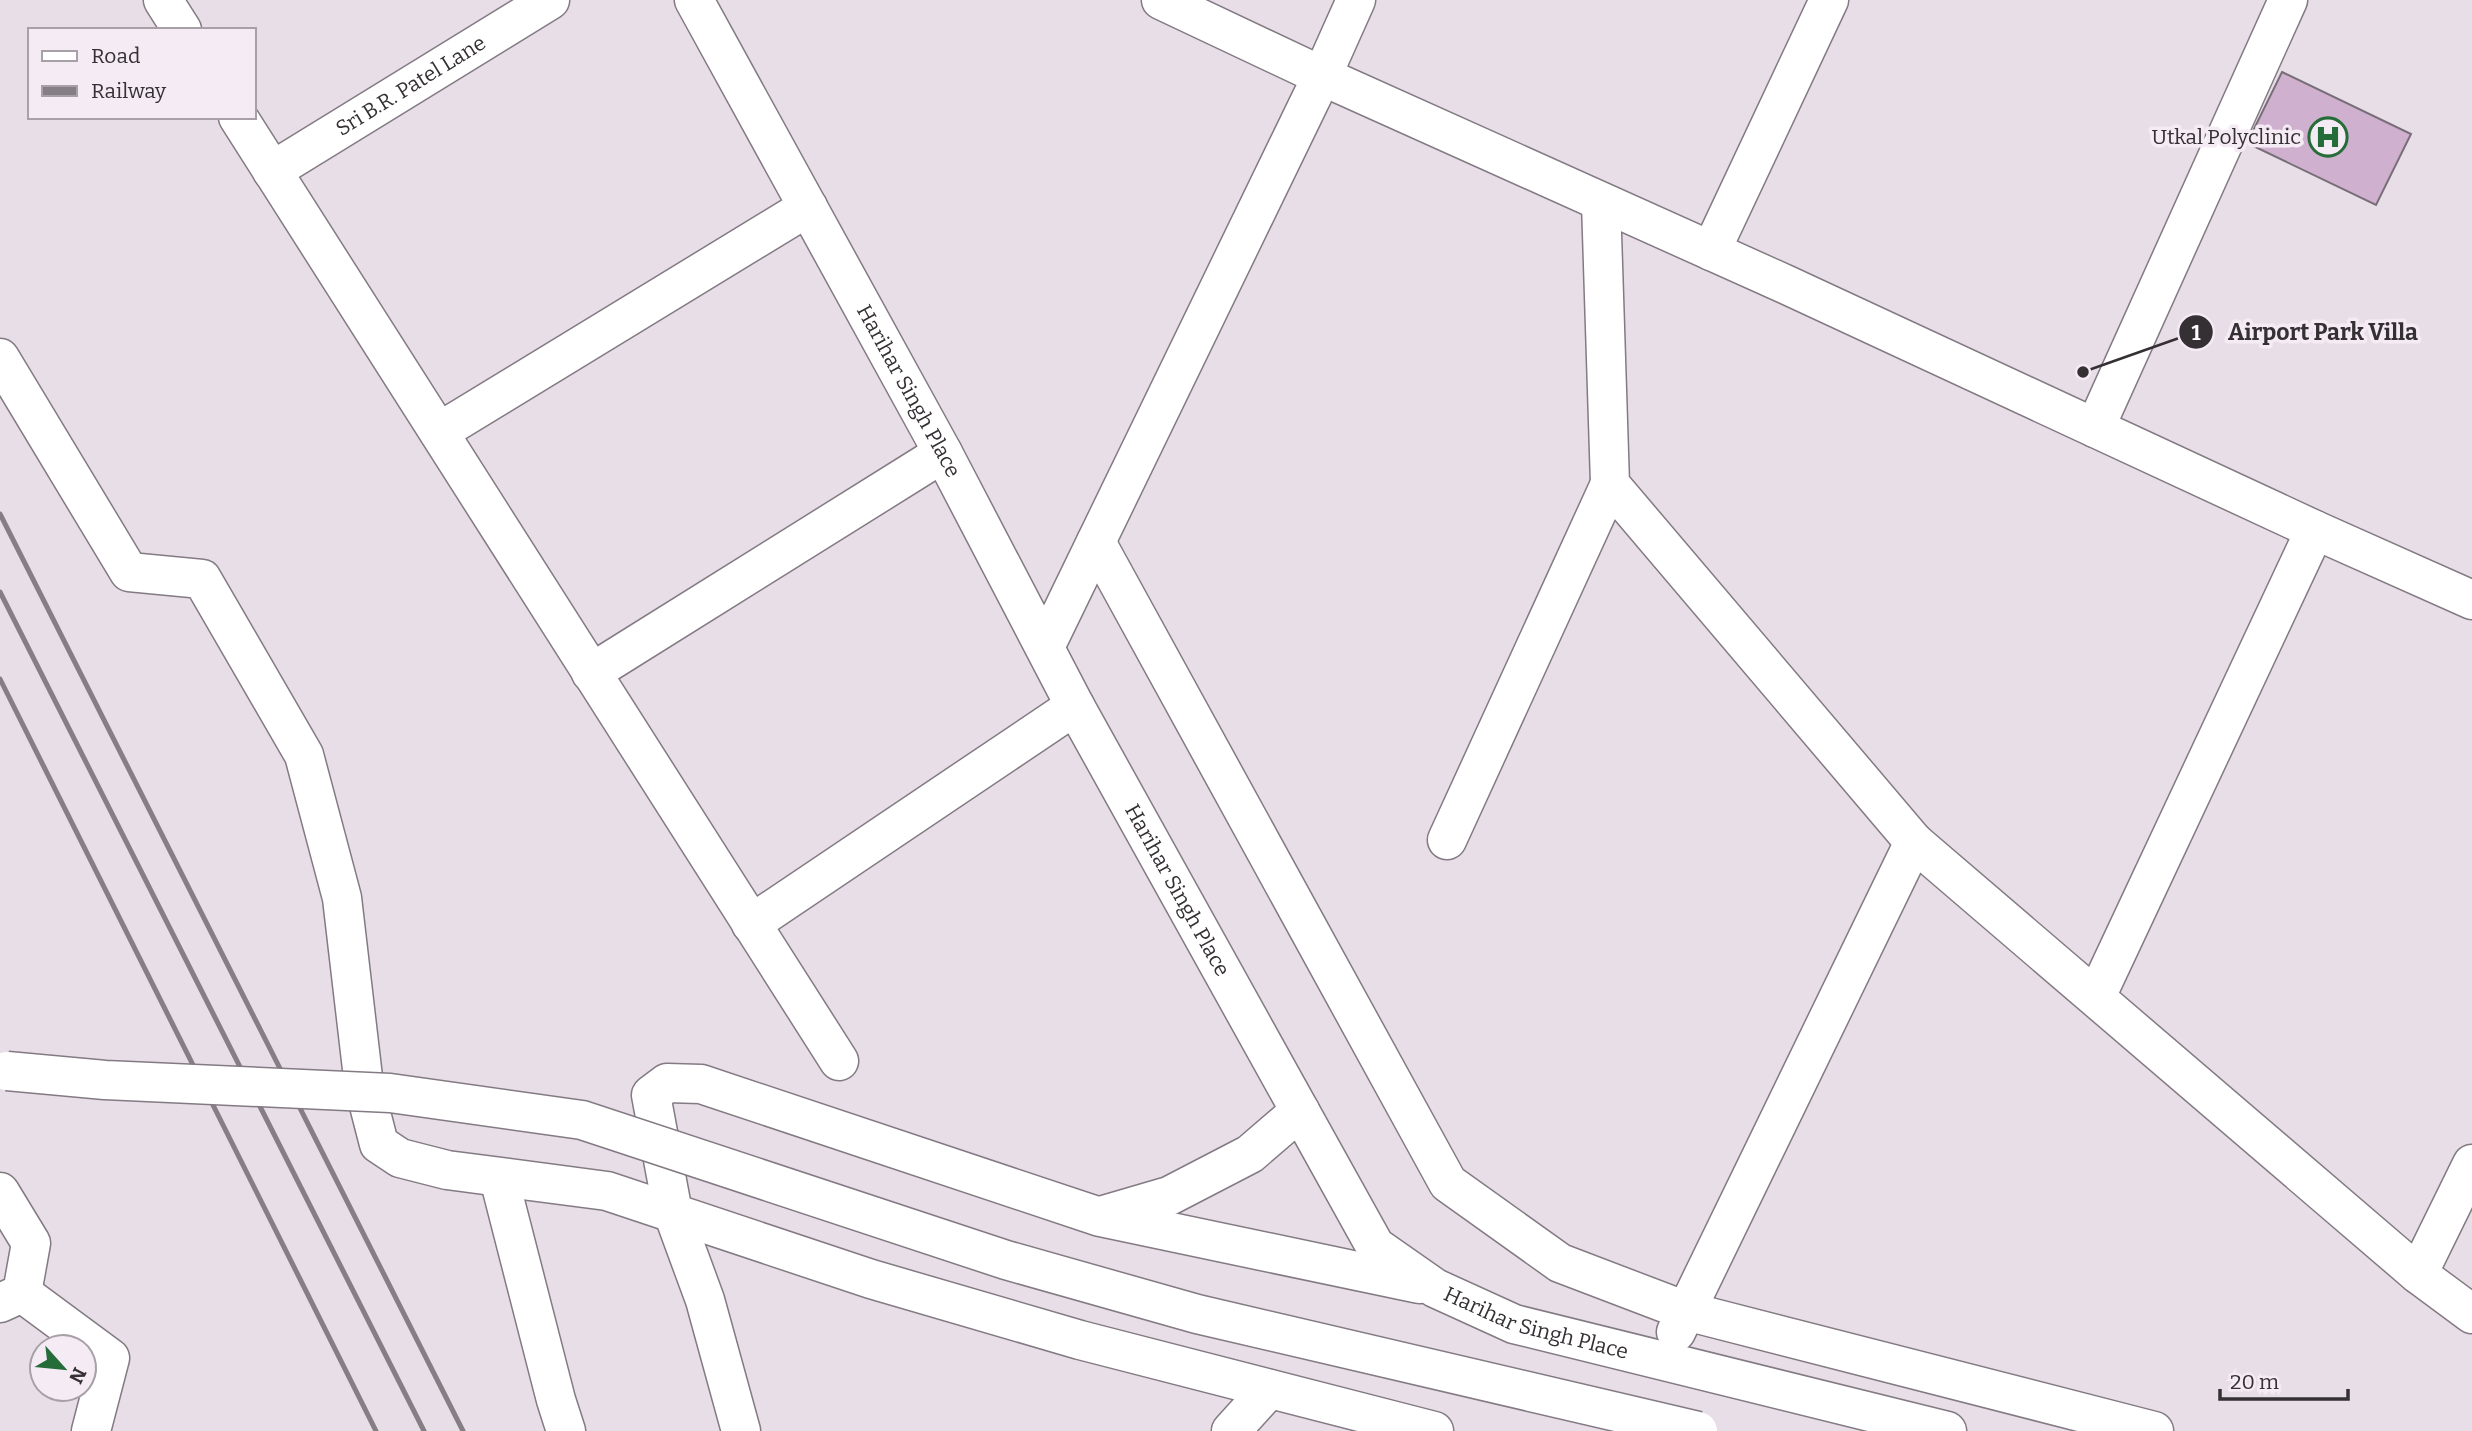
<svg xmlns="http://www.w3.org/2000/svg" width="2472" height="1431" font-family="Bitter,serif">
  <rect width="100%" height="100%" fill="#e7dee7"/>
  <path fill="#cfb0ce" stroke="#776e77" stroke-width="2" d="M2282,72l129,62 -35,71 -129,-62z"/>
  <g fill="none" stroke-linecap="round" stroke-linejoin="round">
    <g stroke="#837a83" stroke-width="41">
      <g id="minor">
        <path d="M163,0l19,30"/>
        <path id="s1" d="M694,0l249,453 132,253 300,540 60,42 79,36 433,107"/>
        <path d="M1356,0l-34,76 465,209 528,245 157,70"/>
        <path d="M238,117l601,944"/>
        <path id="s2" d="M272,171l278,-171"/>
        <path d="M1601,202l9,282 304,358"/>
        <path d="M1711,251l118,-251"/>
        <path d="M0,358l129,214 73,7 102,176 38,143 22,188 15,58 21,14 47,12 160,21 264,88 209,61 354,91"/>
        <path d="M2095,428l193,-428"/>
        <path d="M439,432l369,-225"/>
        <path d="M1096,542l352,641 112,80 126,48 468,120"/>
        <path d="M1045,647l277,-571 -161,-76"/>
        <path d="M591,673l352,-220"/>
        <path d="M1447,840l163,-356"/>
        <path d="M751,924l324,-218"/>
        <path d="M2096,997l219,-467"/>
        <path d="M499,1178l57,222 10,31"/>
        <path d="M0,1192l31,51 -9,50 -22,10"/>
        <path d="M1104,1215l65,-19 81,-42 50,-43"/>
        <path d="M2418,1274l54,-110"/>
        <path d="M22,1293l88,65 -19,73"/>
        <path d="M1676,1332l238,-490 504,432 54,40"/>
        <path d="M741,1431l-36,-131 -32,-87 -22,-118 16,-12 34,1 399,133 319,67"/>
        <path d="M1231,1431l38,-42"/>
      </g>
    </g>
    <use href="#minor" stroke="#fff" stroke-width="38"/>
    <path stroke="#857f85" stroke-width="5" d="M0,514l463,917
      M0,592l424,839
      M0,679l376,752"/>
    <g stroke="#837a83" stroke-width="41" stroke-linecap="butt">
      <path id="minor-bridge" d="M7,1071l98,9 285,13 192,27 424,140 191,54 501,117"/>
    </g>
    <use href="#minor-bridge" stroke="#fff" stroke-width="38"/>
  </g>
  <defs>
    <g id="hospital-ring" transform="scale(2.0125)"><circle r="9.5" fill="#f5ebf4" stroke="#256c39" stroke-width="1.5"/><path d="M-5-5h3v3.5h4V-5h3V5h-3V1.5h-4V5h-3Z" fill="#256c39"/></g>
  </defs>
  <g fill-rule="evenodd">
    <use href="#hospital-ring" x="2328" y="137"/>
  </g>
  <g text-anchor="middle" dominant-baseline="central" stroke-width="7" stroke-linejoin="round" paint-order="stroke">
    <g font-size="21" fill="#343034" stroke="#f5ebf4">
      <text stroke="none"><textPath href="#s2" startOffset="163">Sri B.R. Patel Lane</textPath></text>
      <text stroke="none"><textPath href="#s1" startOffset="446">Harihar Singh Place</textPath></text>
      <text stroke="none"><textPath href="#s1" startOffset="1013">Harihar Singh Place</textPath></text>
      <text stroke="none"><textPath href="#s1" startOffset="1601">Harihar Singh Place</textPath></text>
    </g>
    <g font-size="21" fill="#343034" stroke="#f5ebf4" text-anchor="end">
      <text x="2301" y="137">Utkal Polyclinic</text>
    </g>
  </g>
  <path fill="none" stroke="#343034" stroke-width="2.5" d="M2083 372L2196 332"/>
  <g fill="#343034" stroke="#f5ebf4" stroke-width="2.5">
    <circle cx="2083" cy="372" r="7"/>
    <circle cx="2196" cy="332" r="18"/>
  </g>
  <g font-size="21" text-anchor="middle" font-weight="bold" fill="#fff">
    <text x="2196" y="340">1</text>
  </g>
  <g font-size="23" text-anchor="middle" font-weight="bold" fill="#343034" stroke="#f5ebf4" stroke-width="7" stroke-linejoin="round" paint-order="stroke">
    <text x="2323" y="340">Airport Park Villa</text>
  </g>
  <rect x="28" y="28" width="228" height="91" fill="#f5ebf4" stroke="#a8a0a7" stroke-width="2"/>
  <rect x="42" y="51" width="35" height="10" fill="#ffffff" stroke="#a8a0a7" stroke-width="2"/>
  <text x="91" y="63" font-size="21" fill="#343034">Road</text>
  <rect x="42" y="86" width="35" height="10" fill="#857f85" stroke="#a8a0a7" stroke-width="2"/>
  <text x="91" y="98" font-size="21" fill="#343034">Railway</text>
  <g transform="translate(63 1368) rotate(117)"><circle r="33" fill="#f5ebf4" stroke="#a8a0a7" stroke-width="2"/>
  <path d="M0-5L12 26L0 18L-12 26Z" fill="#256c39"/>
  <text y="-10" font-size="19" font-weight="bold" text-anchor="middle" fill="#343034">N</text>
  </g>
  <path d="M2220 1389v10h128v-10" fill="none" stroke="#343034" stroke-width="3.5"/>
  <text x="2230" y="1389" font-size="21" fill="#343034" stroke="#f5ebf4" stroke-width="5" paint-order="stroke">20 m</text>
</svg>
